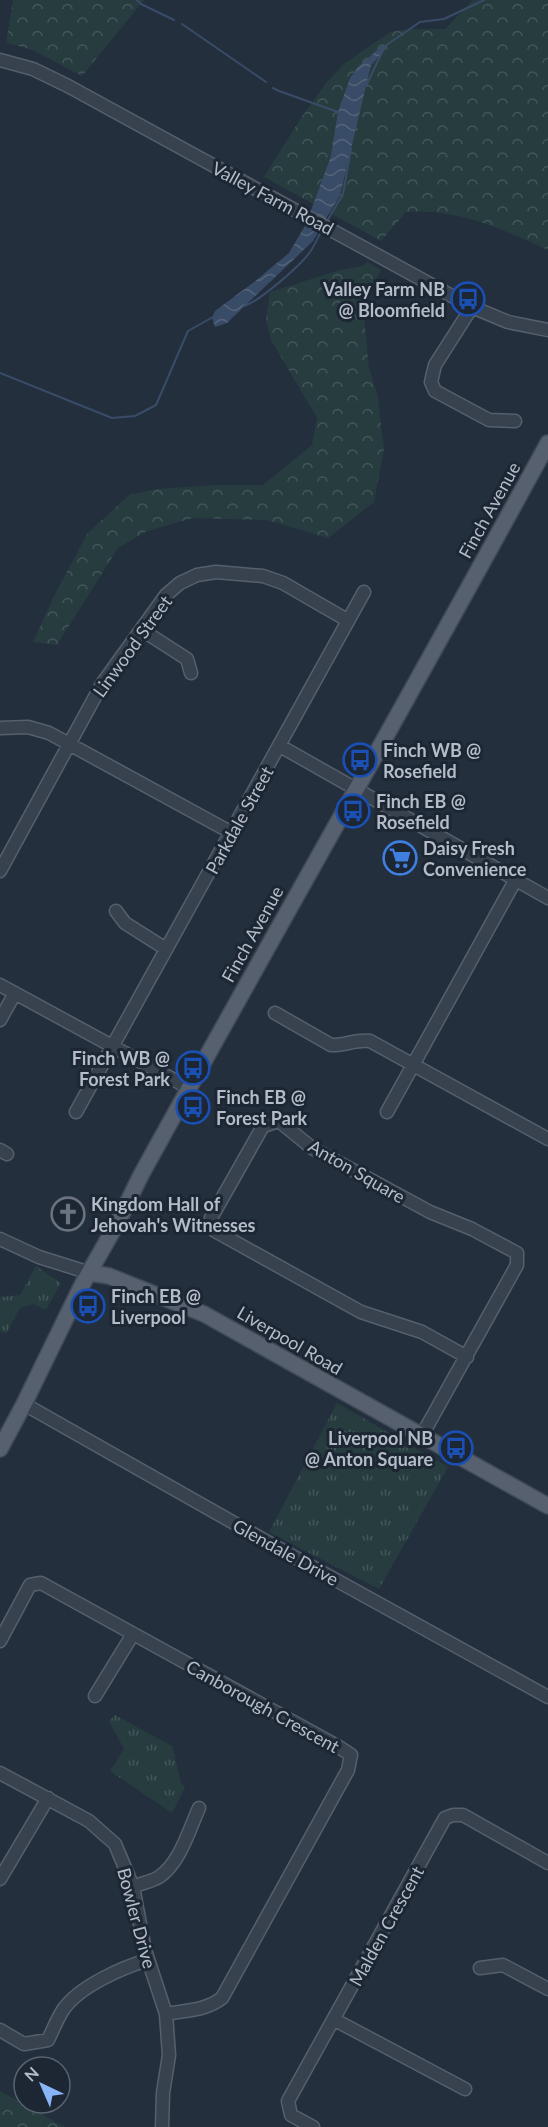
<svg xmlns="http://www.w3.org/2000/svg" width="548" height="2127" font-family="Lato,sans-serif">
  <defs>
    <pattern id="forest-crowns" width="20" height="18" patternUnits="userSpaceOnUse" patternTransform="scale(1.5)"><rect width="20" height="18" fill="#263c3f"/><path d="M2 6a3 3 0 1 1 6 0M12 15a3 3 0 1 1 6 0" fill="none" stroke="#435659"/></pattern>
    <pattern id="park-tufts" width="24" height="20" patternUnits="userSpaceOnUse" patternTransform="scale(1.5)"><rect width="24" height="20" fill="#263c3f"/><path d="M3 7l-1-3M5 7V3M7 7l1-3M15 17l-1-3M17 17v-4M19 17l1-3" fill="none" stroke="#435659"/></pattern>
    <pattern id="water-waves" width="16" height="10" patternUnits="userSpaceOnUse" patternTransform="scale(1.5)"><rect width="16" height="10" fill="#394c67"/><path d="M0 5q4-4 8 0t8 0" fill="none" stroke="#53647b"/></pattern>
  </defs>
  <rect width="100%" height="100%" fill="#242f3e"/>
  <path fill="url(#forest-crowns)" d="M13,0h131l-62,76 -49,-26 -27,-7z
    M473,0h75v250c-45,-21 -92,-42 -142,-38l-25,29 -117,-64 35,-56 28,-39 17,-18 46,-32 20,-3h35z
    M368,262l13,8 -18,36 6,62 8,25 7,56 -10,53 -46,36 -61,-18 -74,-2 -46,13 -29,17 -61,97 -24,-3 21,-46 33,-62 42,-39 28,-6 57,-4h49l49,-40 5,-27 -46,-78 -5,-20 4,-28 70,-22 22,-4z
    M0,2091l65,36h-65z"/>
  <path fill="url(#park-tufts)" d="M36,1266l25,17 -15,27 -13,-6 -13,4 -14,26 -6,-3v-34l20,-2z
    M337,1403l111,64 -69,122 -110,-57z
    M115,1715l57,31 9,36 4,6 -13,25 -62,-42 14,-22 -15,-28z"/>
  <path fill="url(#water-waves)" d="M384,44l2,5 -15,16 -31,130 -27,46 -86,82 -12,4 -3,-9 3,-7 39,-29 35,-29 17,-29 25,-68 7,-44 12,-34 8,-11z"/>
  <g fill="none" stroke-linecap="round" stroke-linejoin="round">
    <path stroke="#394c67" stroke-width="2" d="M137,0l4,4 33,16
      M182,24l84,58
      M366,86l19,-40 35,-24 24,-3 40,-19
      M273,88l6,3 59,21
      M326,223l17,-29 8,-45
      M244,306c16,-5 56,-40 66,-54 5,-7 8,-15 12,-22
      M0,373l112,45 23,-2 21,-11 32,-74 25,-14"/>
    <g stroke="#565f6c" stroke-width="15">
      <path id="minor" d="M0,60l33,9 35,17 404,221 36,15 40,8
        M472,307l-37,58 -4,17 4,9 54,29 26,1
        M142,630l45,29 4,14
        M0,728l28,-1 21,6 183,100
        M280,746l268,152
        M0,871l102,-187 64,-89 14,-12 17,-8 19,-3 47,4 20,7 64,37
        M116,911l9,12 41,26
        M0,985l189,103
        M275,1013l56,32c14,1 24,-6 39,-4l178,98
        M0,1020l15,-27
        M76,1112l288,-520
        M387,1112l129,-233
        M0,1150l7,4
        M0,1239l39,18 51,16
        M24,1404l263,149 261,144
        M421,1437l96,-172v-12l-45,-24 -42,-17 -118,-64 -33,-27 -16,5 -52,92 4,13 146,81 61,20 45,25
        M0,1641l30,-56 11,-2 298,164 12,8 -3,15 -126,228c-17,13 -36,12 -56,16
        M95,1696l38,-62
        M0,1773l89,48 26,23 18,43 12,63 21,64 3,41 -6,38 -1,34
        M0,1879l48,-81
        M133,1887c8,-4 18,-5 26,-10 21,-14 30,-47 40,-69
        M480,1968l23,-3 45,24
        M335,2020l130,69
        M0,2030l24,14 24,-4c5,-10 9,-21 15,-30 15,-23 60,-43 85,-50
        M313,2127l-22,-12 -3,-14 157,-283 8,-3h10l85,48"/>
    </g>
    <g stroke="#414a57" stroke-width="18">
      <path id="major" d="M90,1273l19,3 95,38 344,192
        M0,1449l24,-45 58,-119 37,-65 22,-45c135,-245 274,-487 407,-732"/>
    </g>
    <use href="#minor" stroke="#38414e" stroke-width="12"/>
    <use href="#major" stroke="#56606e" stroke-width="15"/>
  </g>
  <defs>
    <g id="bus-ring" transform="scale(1.725)"><circle r="9.5" fill="#1d2633" stroke="#1a4fb4" stroke-width="1.5"/><path d="M-5-6H5V4H4V6H2V4H-2V6H-4V4H-5ZM-3.5-4V0h7V-4ZM-3.5 1.2v1.5H-2V1.2ZM2 1.2v1.5H3.5V1.2Z" fill="#1a4fb4"/></g>
    <g id="supermarket-ring" transform="scale(1.725)"><circle r="9.5" fill="#1d2633" stroke="#3f7fe0" stroke-width="1.5"/><path d="M-6-5.5h2.5l.6 2H6L4.5 2H-2.5L-4.4-4H-6ZM-1.5 3.2a1.3 1.3 0 1 0 .1 0ZM3 3.2a1.3 1.3 0 1 0 .1 0Z" fill="#3f7fe0"/></g>
    <g id="church-ring" transform="scale(1.725)"><circle r="9.5" fill="#1d2633" stroke="#6b7280" stroke-width="1.5"/><path d="M-1.2-6h2.4v3.5h3.3v2.4h-3.3V6h-2.4V-.1h-3.3v-2.4h3.3Z" fill="#6b7280"/></g>
  </defs>
  <g fill-rule="evenodd">
    <use href="#bus-ring" x="468" y="299"/>
    <use href="#bus-ring" x="360" y="760"/>
    <use href="#bus-ring" x="353" y="811"/>
    <use href="#supermarket-ring" x="400" y="858"/>
    <use href="#bus-ring" x="193" y="1068"/>
    <use href="#bus-ring" x="193" y="1107"/>
    <use href="#church-ring" x="68" y="1214"/>
    <use href="#bus-ring" x="88" y="1306"/>
    <use href="#bus-ring" x="456" y="1448"/>
  </g>
  <g text-anchor="middle" dominant-baseline="central" stroke-width="6" stroke-linejoin="round" paint-order="stroke">
    <g font-size="18" fill="#b4bcc9" stroke="#1d2633">
      <text transform="translate(273 198) rotate(28)">Valley Farm Road</text>
      <text transform="translate(489 510) rotate(-61)">Finch Avenue</text>
      <text transform="translate(132 646) rotate(-54)">Linwood Street</text>
      <text transform="translate(239 820) rotate(-61)">Parkdale Street</text>
      <text transform="translate(252 934) rotate(-61)">Finch Avenue</text>
      <text transform="translate(357 1171) rotate(30)">Anton Square</text>
      <text transform="translate(290 1340) rotate(30)">Liverpool Road</text>
      <text transform="translate(286 1552) rotate(29)">Glendale Drive</text>
      <text transform="translate(263 1706) rotate(29)">Canborough Crescent</text>
      <text transform="translate(137 1918) rotate(75)">Bowler Drive</text>
      <text transform="translate(386 1926) rotate(-61)">Malden Crescent</text>
    </g>
    <g font-size="18" font-weight="bold" fill="#b4bcc9" stroke="#1d2633" text-anchor="start">
      <text x="445" y="289" text-anchor="end">Valley Farm NB<tspan x="445" dy="21">@ Bloomfield</tspan></text>
      <text x="383" y="750">Finch WB @<tspan x="383" dy="21">Rosefield</tspan></text>
      <text x="376" y="801">Finch EB @<tspan x="376" dy="21">Rosefield</tspan></text>
      <text x="423" y="848">Daisy Fresh<tspan x="423" dy="21">Convenience</tspan></text>
      <text x="170" y="1058" text-anchor="end">Finch WB @<tspan x="170" dy="21">Forest Park</tspan></text>
      <text x="216" y="1097">Finch EB @<tspan x="216" dy="21">Forest Park</tspan></text>
      <text x="91" y="1204">Kingdom Hall of<tspan x="91" dy="21">Jehovah's Witnesses</tspan></text>
      <text x="111" y="1296">Finch EB @<tspan x="111" dy="21">Liverpool</tspan></text>
      <text x="433" y="1438" text-anchor="end">Liverpool NB<tspan x="433" dy="21">@ Anton Square</tspan></text>
    </g>
  </g>
  <g transform="translate(42 2085) rotate(316)"><circle r="28" fill="#1d2633" stroke="#59626f" stroke-width="1.5"/>
  <path d="M0-4.5L10 22L0 15L-10 22Z" fill="#8ab4f8"/>
  <text y="-9" font-size="16" font-weight="bold" text-anchor="middle" fill="#b4bcc9">N</text>
  </g>
</svg>
